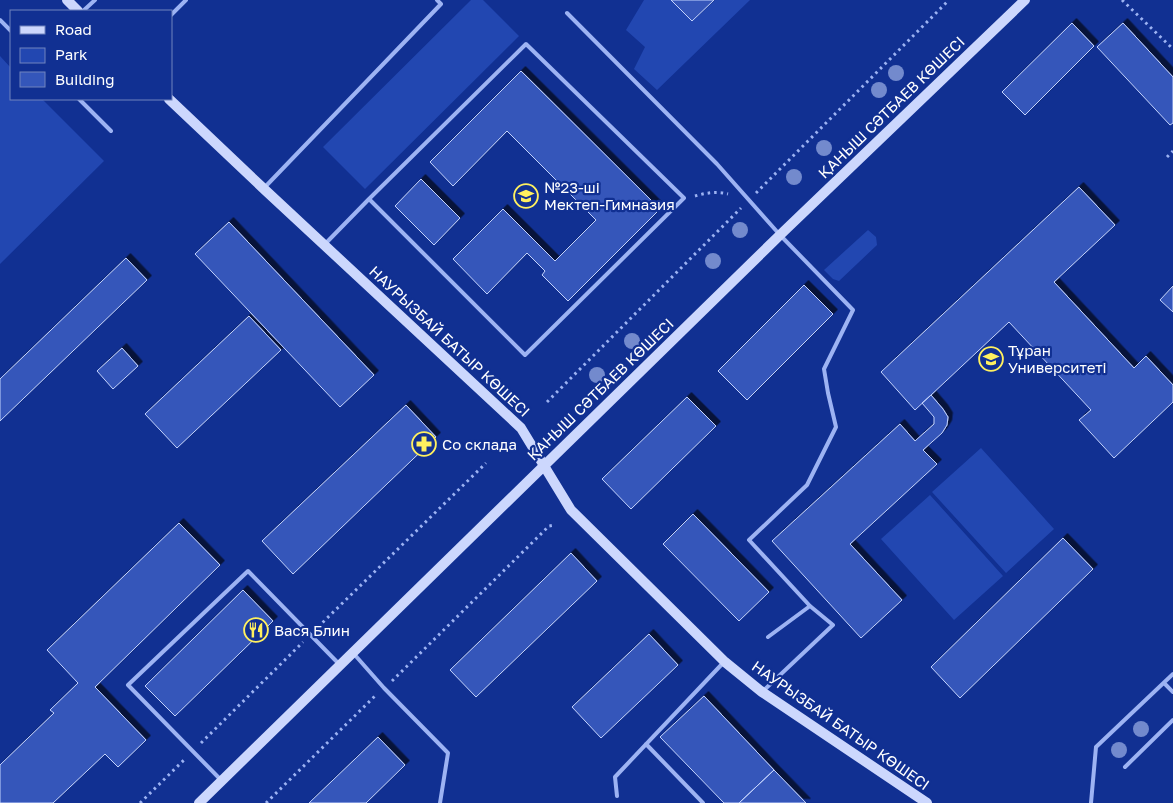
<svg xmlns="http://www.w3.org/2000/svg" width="1173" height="803" font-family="'Golos Text',sans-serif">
  <defs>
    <filter id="shadow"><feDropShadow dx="4.5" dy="-4.5" stdDeviation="0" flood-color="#0009"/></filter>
  </defs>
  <rect width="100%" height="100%" fill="#113092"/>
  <path fill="#2247b1" d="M471,0h12l36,36 -154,153 -42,-42z
    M644,0h27l21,21 22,-21h36l-93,90 -23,-21 11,-22 -19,-17z
    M0,56l11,12v31h31l62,62 -104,103z
    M868,230l8,7 1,8 -38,36 -6,-2 -9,-9z
    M981,448l73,81 -48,44 -74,-81z
    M930,495l73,81 -49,44 -73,-81z"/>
  <path fill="#3456ba" stroke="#c4d3fd" filter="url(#shadow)" d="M671,0h43l-22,21z
    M1072,23l22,23 -69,69 -23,-23z
    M1123,23l50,54v46l-3,2 -73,-78z
    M521,71l139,138 -92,92 -26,-26 3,-4 -18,-18 -40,41 -34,-35 50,-50 52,52 41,-41 -89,-89 -54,55 -23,-24z
    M421,179l39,39 -26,27 -39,-39z
    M1079,187l36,38 -61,57 80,86 12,-12 27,29v17l-59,56 -35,-38 12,-10 -82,-88 -94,88 -34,-38z
    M229,222l145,153 -34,32 -145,-153z
    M126,258l21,22 -147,141v-42z
    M804,285l29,29 -86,86 -29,-29z
    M1173,286v26l-13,-12z
    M249,316l32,34 -104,98 -32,-34z
    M122,348l16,18 -25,23 -16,-18z
    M931,395l12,14 5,8 -1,8 -5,8 -19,17 14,14 -87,80 52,56 -41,38 -89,-97 128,-117 15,17 19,-17v-7l-12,-14z
    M687,397l29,29 -85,83 -29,-30z
    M406,405l30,32 -143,137 -31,-33z
    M693,514l76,78 -30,29 -76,-77z
    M179,523l41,42 -125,122 51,53 -28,27 -13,-13 -52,49h-53v-38l54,-52 -4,-3 28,-27 -31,-33z
    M1063,538l30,31 -133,129 -29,-31z
    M571,553l26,28 -121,116 -26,-27z
    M243,590l30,31 -98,95 -30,-30z
    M649,634l29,31 -77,73 -29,-31z
    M704,696l70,74 -35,33h-15l-64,-66z
    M378,737l27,28 -39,38h-57z
    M774,770l32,33h-67z"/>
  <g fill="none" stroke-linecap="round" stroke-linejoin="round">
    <path stroke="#9db3f3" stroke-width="3" stroke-dasharray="2.5 4" stroke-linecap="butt" d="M1122,0l51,49
      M1167,157l6,-6
      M756,193l193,-193
      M695,196c10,-3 22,-5 33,-2
      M547,402l194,-194
      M318,627l168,-164
      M392,681l157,-155 6,-1
      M201,743l102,-101
      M140,803l46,-45
      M266,803l110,-108"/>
    <path stroke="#9db3f3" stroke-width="4" d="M83,11l12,-11
      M567,13l150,151 63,71 73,75 -29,59 4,24 8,34 -29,58 -58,55 61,66 23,19 -70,66
      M171,15l15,-15
      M0,20l11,11
      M526,44l158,154 -159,157 -156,-156z
      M79,99l32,32
      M265,187l176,-183 -4,-4
      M326,243l43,-44
      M768,637l42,-31
      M354,654l30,34 64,65 -8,50
      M1164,683l9,9
      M646,744l57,59
      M1125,767l48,-47
      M221,780l-93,-95 120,-114 92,94
      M617,796l-2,-19 108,-114
      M1091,803l5,-56 77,-73"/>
    <path stroke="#ccd7fd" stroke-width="10" d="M67,0l11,11
      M169,99l95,90 257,239 50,82 154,152 37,30 165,111
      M199,803l581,-568 245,-235"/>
  </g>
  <g fill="#738acd">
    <circle cx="896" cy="73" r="8"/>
    <circle cx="879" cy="90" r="8"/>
    <circle cx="824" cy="148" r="8"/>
    <circle cx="794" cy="177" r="8"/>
    <circle cx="740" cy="230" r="8"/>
    <circle cx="713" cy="261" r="8"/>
    <circle cx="632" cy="341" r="8"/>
    <circle cx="597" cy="375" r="8"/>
    <circle cx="1141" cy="729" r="8"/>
    <circle cx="1119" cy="750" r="8"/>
  </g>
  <defs>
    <g id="school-ring" transform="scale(1.25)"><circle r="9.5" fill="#113092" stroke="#fff05f" stroke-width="1.5"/><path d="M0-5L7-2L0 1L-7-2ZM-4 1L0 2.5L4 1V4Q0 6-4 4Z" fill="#fff05f"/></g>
    <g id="university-ring" transform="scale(1.25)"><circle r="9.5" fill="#113092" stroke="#fff05f" stroke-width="1.5"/><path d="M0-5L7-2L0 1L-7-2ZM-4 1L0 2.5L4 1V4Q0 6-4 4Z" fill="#fff05f"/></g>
    <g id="pharmacy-ring" transform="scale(1.25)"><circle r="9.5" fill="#113092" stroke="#fff05f" stroke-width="1.5"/><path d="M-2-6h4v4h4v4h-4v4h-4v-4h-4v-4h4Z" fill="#fff05f"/></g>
    <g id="restaurant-ring" transform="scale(1.25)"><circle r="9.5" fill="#113092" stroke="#fff05f" stroke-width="1.5"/><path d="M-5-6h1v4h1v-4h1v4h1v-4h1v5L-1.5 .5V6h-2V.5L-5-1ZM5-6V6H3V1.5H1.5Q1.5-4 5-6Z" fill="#fff05f"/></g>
  </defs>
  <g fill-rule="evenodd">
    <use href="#school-ring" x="526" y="196"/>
    <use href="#university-ring" x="991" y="359"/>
    <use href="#pharmacy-ring" x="424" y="444"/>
    <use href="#restaurant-ring" x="256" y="630"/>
  </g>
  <g text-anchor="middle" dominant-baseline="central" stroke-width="4.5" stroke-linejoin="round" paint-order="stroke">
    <g font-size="15" fill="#fff" stroke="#113092">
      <text transform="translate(891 107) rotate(-44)">ҚАНЫШ СӘТБАЕВ КӨШЕСІ</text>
      <text transform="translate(450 341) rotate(43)">НАУРЫЗБАЙ БАТЫР КӨШЕСІ</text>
      <text transform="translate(600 389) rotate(-44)">ҚАНЫШ СӘТБАЕВ КӨШЕСІ</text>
      <text transform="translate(841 725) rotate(35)">НАУРЫЗБАЙ БАТЫР КӨШЕСІ</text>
    </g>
    <g font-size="15" fill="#fff" stroke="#113092" text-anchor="start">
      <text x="544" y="187">№23-ші<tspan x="544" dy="17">Мектеп-Гимназия</tspan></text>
      <text x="1008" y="350">Тұран<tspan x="1008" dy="17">Университеті</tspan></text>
      <text x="442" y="444">Со склада</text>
      <text x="274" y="630">Вася Блин</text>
    </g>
  </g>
  <rect x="10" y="10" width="162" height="90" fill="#113092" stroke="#7083be"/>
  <rect x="20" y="26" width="25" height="8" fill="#ccd7fd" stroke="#7083be"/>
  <text x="55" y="35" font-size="15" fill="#ffffff">Road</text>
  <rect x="20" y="48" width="25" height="15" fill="#2247b1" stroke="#7083be"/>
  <text x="55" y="60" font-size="15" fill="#ffffff">Park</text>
  <rect x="20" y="72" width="25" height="15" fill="#3456ba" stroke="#7083be"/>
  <text x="55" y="85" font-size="15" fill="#ffffff">Building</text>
</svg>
